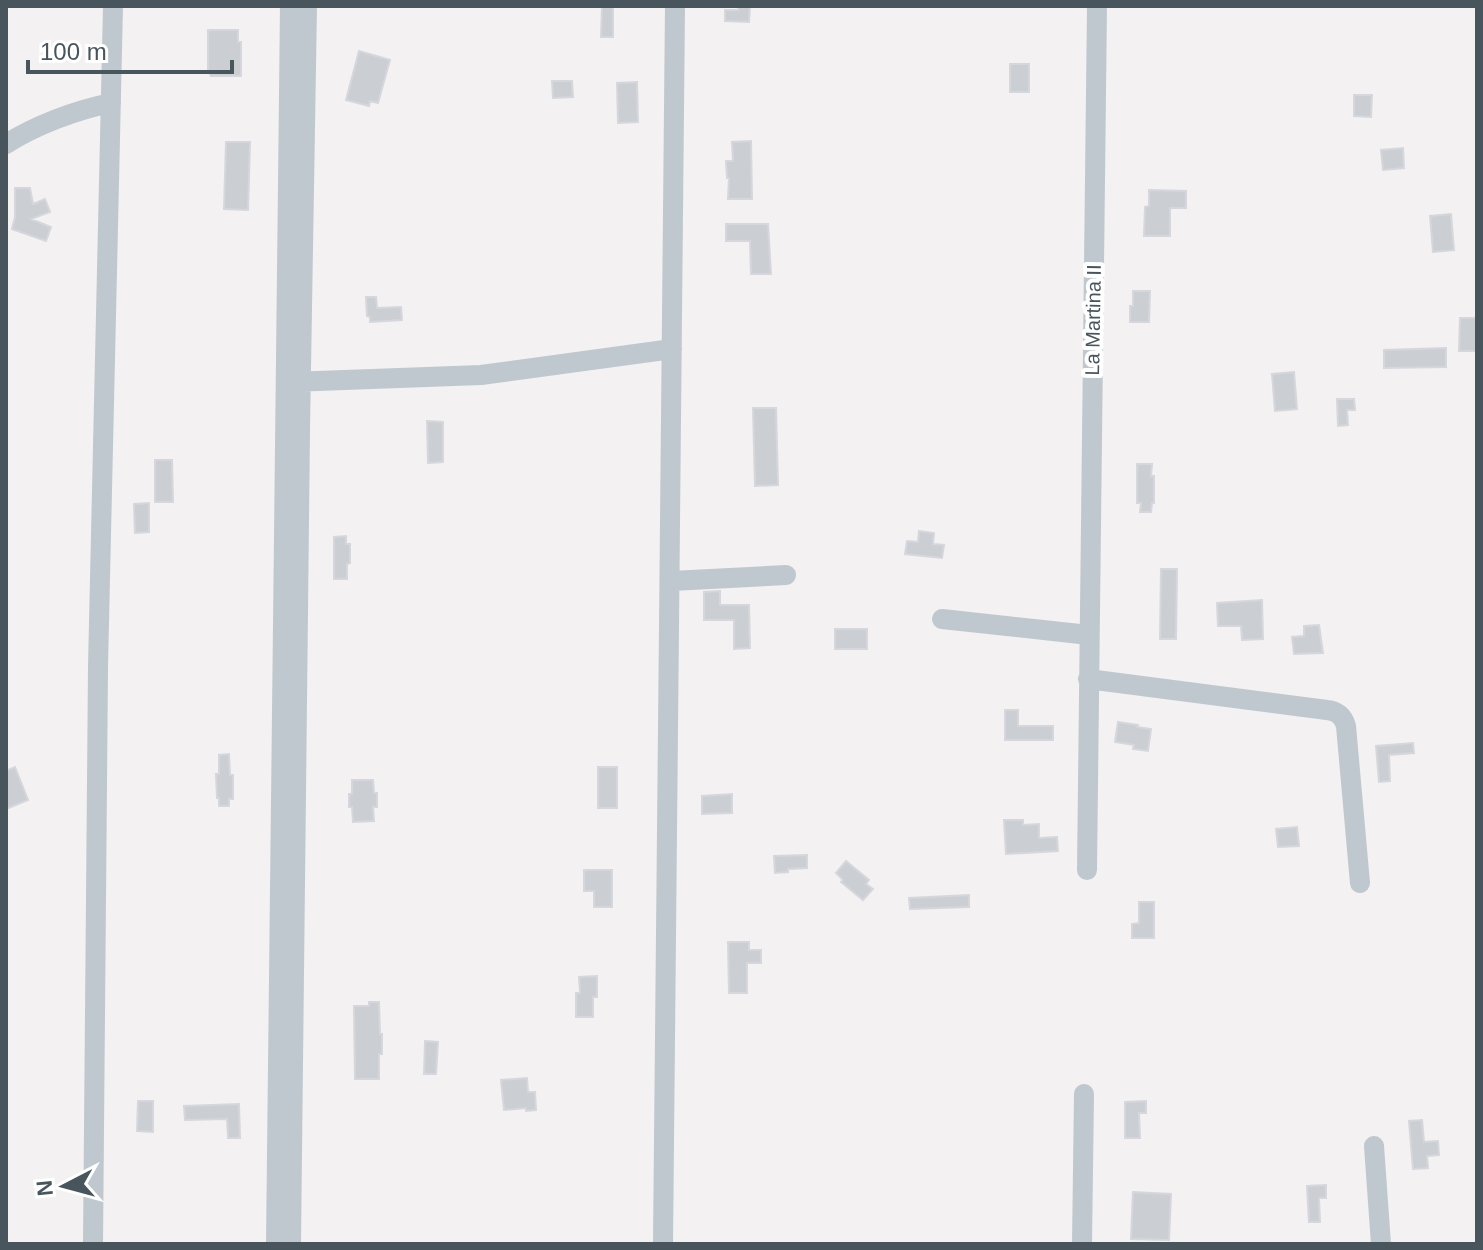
<svg xmlns="http://www.w3.org/2000/svg" width="1483" height="1250" font-family="Arial,sans-serif">
  <rect width="100%" height="100%" fill="#f3f1f1"/>
  <path fill="#cbced3" stroke="#d5d7dc" stroke-width="2" d="M602,6h11v31h-12z
    M739,6h11l-1,16 -24,-1v-11h13z
    M208,30h30v12h3v34h-30l-3,-5z
    M359,51l31,9 -12,43 -8,-2 -1,5 -23,-6z
    M1010,64h19v28h-19z
    M552,81h20l1,16 -20,1z
    M637,82l1,40 -20,1 -1,-40z
    M1354,95h18l-1,22 -17,-1z
    M751,141l1,58h-24l1,-21h-2l-1,-17h7l-1,-19z
    M226,142h24l-2,68 -24,-1z
    M1403,148l1,20 -21,2 -2,-20z
    M15,188h15l3,16 12,-5 5,13 -19,7 20,8 -5,14 -34,-12 3,-12z
    M1149,190l37,1v17h-16v28h-26l1,-29 4,-1z
    M1451,214l3,36 -21,2 -3,-36z
    M726,224h42l3,50h-20l-1,-33h-24z
    M1133,291h17l-1,31h-19v-16h3z
    M366,297h10l1,11 24,-1 1,13 -32,2v-5l-3,-1z
    M1460,318h17v33h-18z
    M1446,348v19l-62,1v-18z
    M1294,372l3,37 -22,2 -3,-37z
    M1337,399h17l1,11h-8l1,15 -10,1z
    M753,408h23l2,77 -23,1z
    M427,421l16,1v40l-15,1z
    M155,460h17l1,42h-18z
    M1137,464h15l-1,12h3v27h-2l-1,9h-11l1,-9h-4z
    M149,503v29l-14,1 -1,-29z
    M919,531l15,2 -1,11 11,1 -2,13 -37,-4 2,-13 11,1z
    M346,536v8h4v19l-3,1v15h-13v-42z
    M1161,569h16l-1,70h-16z
    M720,591v14h29l1,43 -16,1v-29h-30v-28z
    M1262,600l1,39 -21,1 -1,-14h-23l-1,-23z
    M1319,625l4,28 -29,1 -2,-17 12,-1v-10z
    M835,629h32v20h-32z
    M1005,710h13v16h35v14h-48z
    M1118,722l20,3 -1,2 14,2 -3,22 -15,-2 1,-4 -19,-3z
    M1413,743l1,10 -25,2 1,26 -11,1 -3,-36z
    M229,754l1,21h3v24h-4v7h-10v-8h-2l-1,-24h3v-19z
    M15,767l13,33 -22,9v-38z
    M598,767h19v41h-19z
    M352,780h21l1,13h3v14h-4l1,14 -21,1 -1,-15h-3v-13h3z
    M732,794v19l-30,1v-18z
    M1004,820h19v5l16,-1v14l18,-1 1,14 -52,3z
    M1297,827l2,19 -21,1 -2,-18z
    M807,855v13l-19,1v3l-13,1 -1,-17z
    M846,861l23,19 -3,4 7,5 -10,11 -22,-18 2,-2 -7,-7z
    M584,870h28v37h-18v-16h-10z
    M969,895v12l-59,2 -1,-11z
    M1139,902h15v36h-22v-14l7,-1z
    M728,942h21v8h12v13h-14v30h-18z
    M597,976v21h-4v20h-17v-24h4l-1,-16z
    M369,1002h10l1,32h2v20h-3v25h-24l-1,-73h15z
    M425,1041l13,1 -2,32h-12z
    M527,1078l1,14h7l1,18 -10,1v-3l-22,2 -3,-30z
    M138,1101h15v31l-16,-1z
    M1146,1101v12h-7l1,25h-15v-36z
    M239,1104l1,34h-12l-1,-19 -42,1 -1,-14z
    M1422,1120l2,22 14,-1 1,14 -12,1 1,12 -15,1 -4,-48z
    M1326,1185v13h-7l1,24h-11l-2,-36z
    M1133,1192l38,2 -2,46 -38,-1z"/>
  <g fill="none" stroke-linecap="round" stroke-linejoin="round">
    <path stroke="#bfc8ce" stroke-width="20" d="M6,144c30,-19 70,-34 105,-41
      M290,382l191,-7 191,-26
      M671,581l115,-6
      M942,619l147,16
      M1088,679l239,31c10,1 16,6 19,16l14,157
      M1087,870l10,-864
      M1374,1146l7,98
      M93,1244l5,-577 15,-661
      M276,1244l14,-1238
      M291,1244l9,-815 7,-423
      M663,1244l12,-1238
      M1082,1244l2,-150"/>
  </g>
  <g text-anchor="middle" dominant-baseline="central" stroke-width="8" stroke-linejoin="round" paint-order="stroke">
    <g font-size="20" fill="#49555d" stroke="#fff">
      <text transform="translate(1093 320) rotate(-89)">La Martina II</text>
    </g>
  </g>
  <rect width="1483" height="1250" fill="none" stroke="#49555d" stroke-width="16"/>
  <g transform="translate(64 1186) rotate(264)" stroke="#ffffff" stroke-width="6" paint-order="stroke">
  <path d="M0-6L14 30L0 20L-14 30Z" fill="#49555d"/>
  <text y="-12" font-size="22" font-weight="bold" text-anchor="middle" fill="#49555d">N</text>
  </g>
  <path d="M28 60v12h204v-12" fill="none" stroke="#49555d" stroke-width="4"/>
  <text x="40" y="60" font-size="24" fill="#49555d" stroke="#ffffff" stroke-width="6" paint-order="stroke">100 m</text>
</svg>
